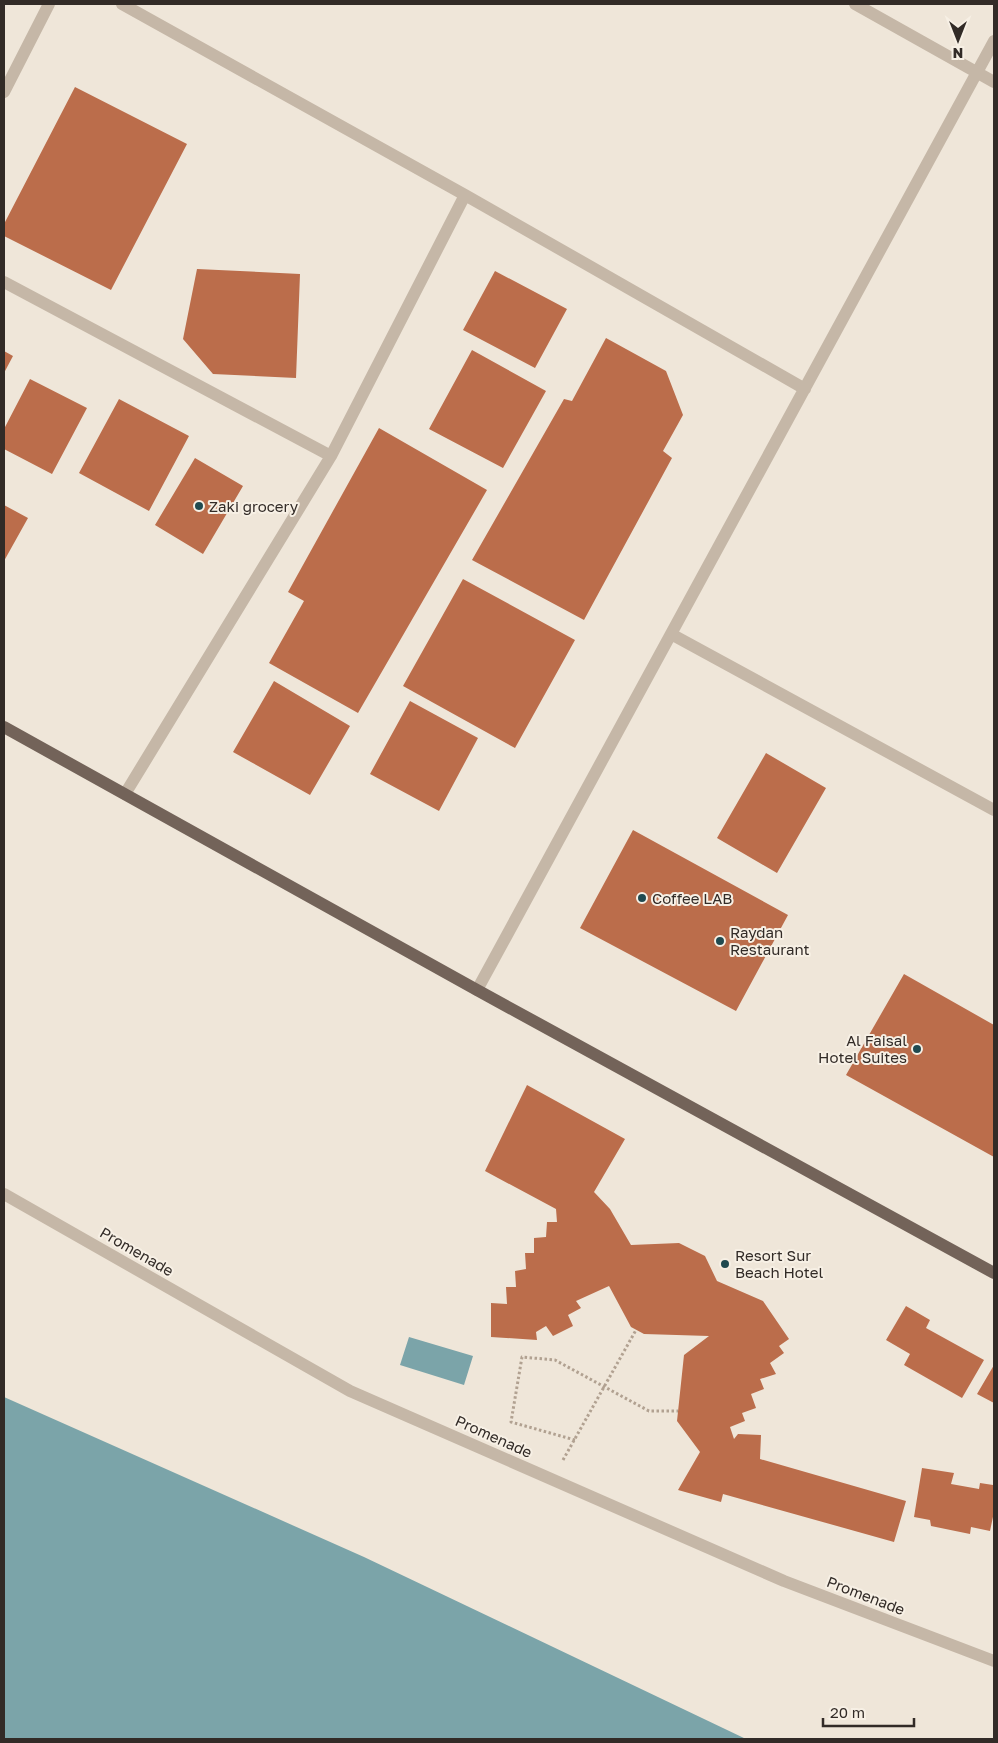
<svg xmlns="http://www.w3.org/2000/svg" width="998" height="1743" font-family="'Golos Text',sans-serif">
  <rect width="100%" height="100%" fill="#efe6d9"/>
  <path fill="#7ba4a9" d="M409,1337l64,19 -9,29 -64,-20z
    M4,1397l360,160 382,182h-742z"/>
  <path fill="#bb6d4b" d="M75,87l112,57 -76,146 -107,-54v-12z
    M197,269l103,5 -4,104 -83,-4 -30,-35z
    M495,271l72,38 -32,59 -72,-38z
    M606,338l60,33 17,44 -20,36 9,7 -88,162 -112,-60 92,-161 8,2z
    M472,350l74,41 -43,77 -74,-39z
    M4,351l9,5 -9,17z
    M30,379l57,29 -35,66 -48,-25v-20z
    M119,399l70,37 -40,75 -70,-38z
    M379,428l108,62 -129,223 -89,-50 35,-62 -16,-9z
    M195,458l48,28 -40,68 -48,-29z
    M4,505l24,13 -24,43z
    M463,579l112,61 -60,108 -112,-62z
    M274,681l76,45 -40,69 -77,-43z
    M410,701l68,37 -39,73 -69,-37z
    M766,753l60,35 -49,85 -60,-35z
    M633,830l155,85 -52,96 -156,-83z
    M904,974l90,51v132l-148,-82z
    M527,1085l98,54 -31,53 16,17 21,36 48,-2 26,13 12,25 46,20 26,38 -10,7 5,7 -14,10 6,11 -16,5 4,10 -13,5 5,14 -14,5 3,8 -15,6 4,12 4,-5 23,1 -1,24 146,42 -12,41 -171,-48 -2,8 -43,-12 22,-38 -23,-31 7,-66 25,-19 -65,-2 -13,-7 -22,-41 -33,15 5,7 -13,7 5,11 -20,10 -7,-10 -10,6 1,8 -46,-3v-34l16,1 -1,-17h10l-1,-16 11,-2 -1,-16h9v-15l12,-1 1,-15h10l-1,-13 -71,-38z
    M906,1306l24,14 -4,8 58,32 -22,38 -58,-33 6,-11 -24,-14z
    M994,1365v38l-17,-9z
    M922,1468l32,5 -3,11 28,5 1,-6 13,2 1,27 -4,19 -19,-4 -1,7 -39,-8 -1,-6 -16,-3z"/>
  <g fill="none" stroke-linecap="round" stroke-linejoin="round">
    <path stroke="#b1a191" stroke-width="3" stroke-dasharray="2.5 2.5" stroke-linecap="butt" d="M575,1440l-64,-18 11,-65 33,3 94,51h29
      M563,1460l73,-130"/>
    <path stroke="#c5b7a7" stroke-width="12" d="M122,4l343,191 340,194
      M855,4l139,78
      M4,92l45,-88
      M4,282l327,174
      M671,634l323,176
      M125,794l206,-338 134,-261
      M477,990l517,-949
      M4,1194l346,197 434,190 210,80"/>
    <path stroke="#736359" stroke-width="12" d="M4,727l473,263 517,283"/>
  </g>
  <g fill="#204a50" stroke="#f7f0e5" stroke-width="2">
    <circle cx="199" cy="506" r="5"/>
    <circle cx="642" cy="898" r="5"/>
    <circle cx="720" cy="941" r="5"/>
    <circle cx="917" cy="1049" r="5"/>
    <circle cx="725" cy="1264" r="5"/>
  </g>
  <g text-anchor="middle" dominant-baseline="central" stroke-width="4" stroke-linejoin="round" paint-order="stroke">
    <g font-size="15" fill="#322b27" stroke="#f7f0e5" text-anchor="start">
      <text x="209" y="506">Zaki grocery</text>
      <text x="652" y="898">Coffee LAB</text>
      <text x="730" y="932">Raydan<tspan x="730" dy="17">Restaurant</tspan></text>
      <text x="907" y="1040" text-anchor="end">Al Faisal<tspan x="907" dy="17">Hotel Suites</tspan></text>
      <text x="735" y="1255">Resort Sur<tspan x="735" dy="17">Beach Hotel</tspan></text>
    </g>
    <g font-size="15" fill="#322b27" stroke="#f7f0e5">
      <text transform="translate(137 1251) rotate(30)">Promenade</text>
      <text transform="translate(494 1436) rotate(24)">Promenade</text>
      <text transform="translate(866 1595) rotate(21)">Promenade</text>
    </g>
  </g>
  <rect width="998" height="1743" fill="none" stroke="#322b27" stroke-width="10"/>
  <g transform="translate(958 40) rotate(180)" stroke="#f7f0e5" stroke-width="4" paint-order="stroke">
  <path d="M0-4L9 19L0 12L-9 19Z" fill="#322b27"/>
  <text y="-8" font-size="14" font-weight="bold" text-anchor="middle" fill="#322b27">N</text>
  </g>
  <path d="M823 1718v8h91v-8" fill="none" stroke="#322b27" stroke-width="2.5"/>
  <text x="830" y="1718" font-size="15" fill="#322b27" stroke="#f7f0e5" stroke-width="4" paint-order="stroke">20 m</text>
</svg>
